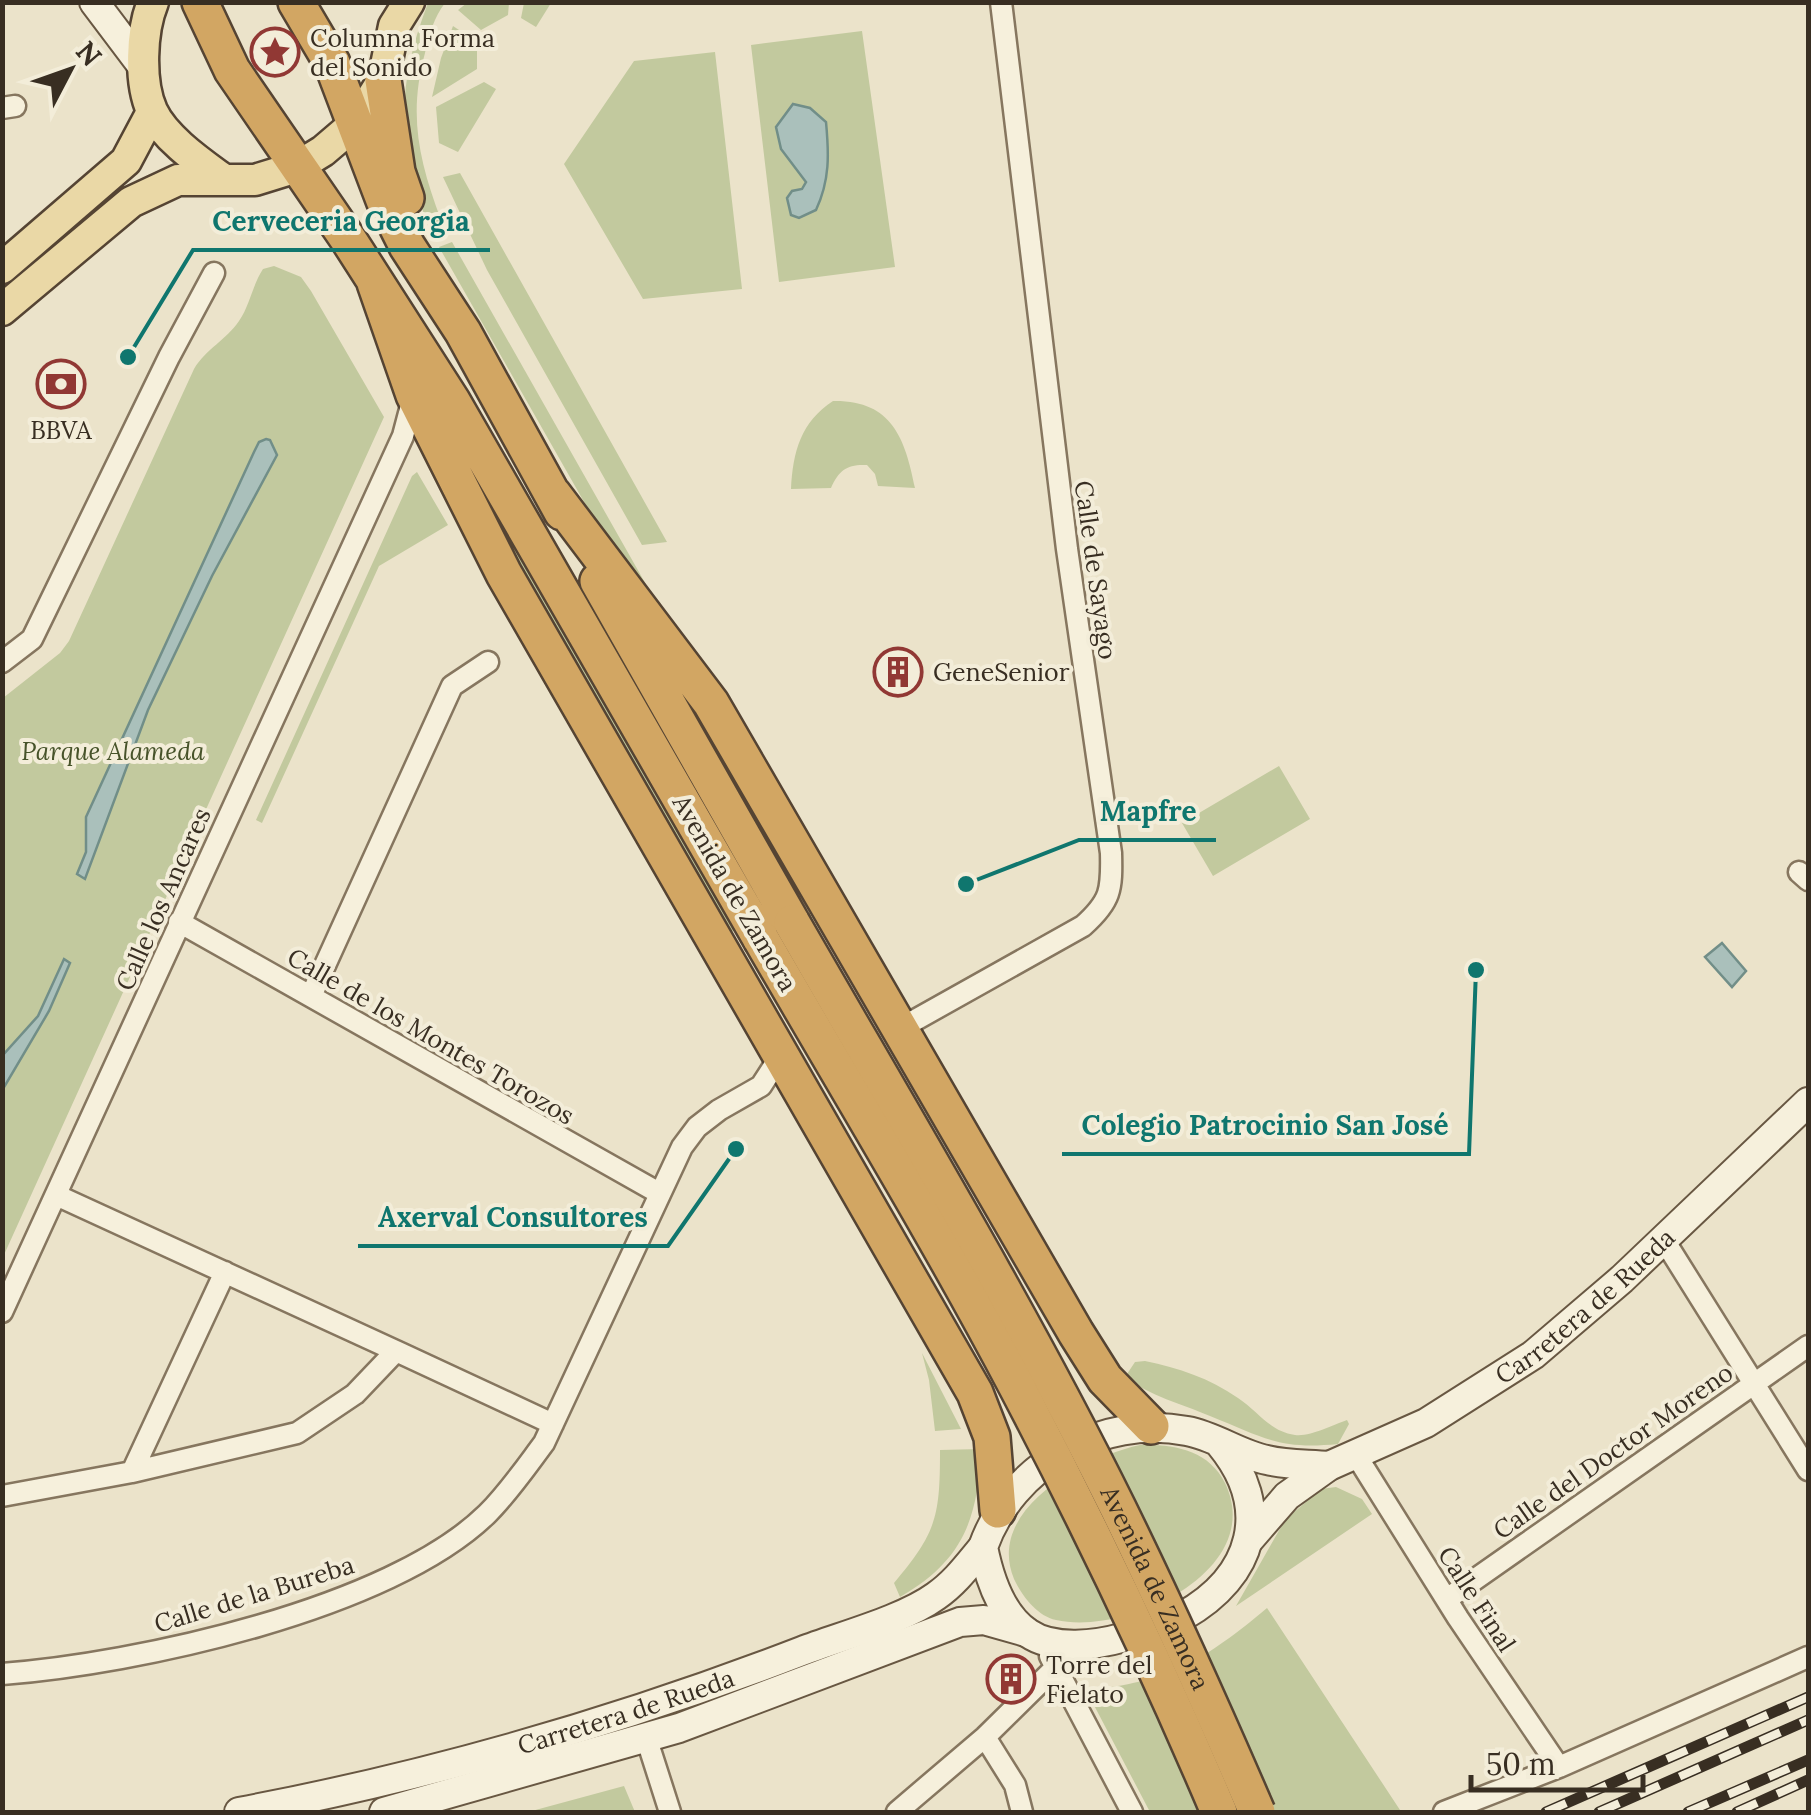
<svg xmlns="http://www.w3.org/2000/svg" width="1811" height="1815" font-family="Lora,serif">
  <rect width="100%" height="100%" fill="#ebe3ca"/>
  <path fill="#c2c99e" d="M428,3h17c-11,14 -16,32 -20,50 -17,62 -6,108 16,167l-13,5c-31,-84 -32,-139 0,-222z
    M467,3h42l-1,12 -27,15 -23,-20z
    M524,3h27l-15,24 -15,-9z
    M453,26l24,16v27l-45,28 9,-39z
    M862,31l33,236 -116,15 -28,-237z
    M715,52l27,237 -99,10 -79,-135 70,-103z
    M484,82l12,7 -38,63 -19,-9 -3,-36z
    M460,173l207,369 -25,3 -155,-275 -44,-93z
    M452,242l230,406 -74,-104 -169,-297z
    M274,266l27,11 10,14 73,126 -381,840v-559l57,-45 9,-12 125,-272c12,-20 32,-29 45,-48 11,-16 13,-35 24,-52z
    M421,376l317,552 -16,9 -222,-396z
    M833,401c59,-1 72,37 82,87l-37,-2 -3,-12 -8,-9c-20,-1 -28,5 -36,23l-40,1c2,-38 10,-67 42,-88z
    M417,472l31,53 -69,41 -117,257 -6,-3 156,-344z
    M619,593l192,298 -15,10z
    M1279,766l31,53 -97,57 -31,-53z
    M922,1353l39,76 -26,2 -6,-51z
    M1145,1361c34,7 64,17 93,37 21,14 31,33 57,37 15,2 38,-10 52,-15l2,4 -11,20c-60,6 -75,-7 -128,-28 -30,-13 -58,-19 -85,-39l10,-15z
    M1140,1445c34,-1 69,5 85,38 42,87 -98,153 -169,137 -19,-4 -34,-24 -42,-41 -29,-70 71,-122 126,-134z
    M981,1449c-3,70 -18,112 -81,148l-6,-14c43,-51 46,-67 46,-133z
    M1336,1487l26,12 10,15 -136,92 49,-86 36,-31z
    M1267,1608l133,202 -250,2 -64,-122c82,-7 120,-31 181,-82z
    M624,1786l11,26h-107z"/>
  <path fill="#aac0bb" stroke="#718e88" stroke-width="2.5" d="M793,104l17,4 16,14c3,32 4,58 -10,88l-17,8 -8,-3 -4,-17 5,-7 10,-2 4,-7 -25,-33 -5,-22z
    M266,439l4,1 7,15 -65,121 -64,134 -63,169 -8,-5 9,-22v-35l168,-365 5,-10z
    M1722,943l24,28 -14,16 -27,-30z
    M64,959l6,4 -21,48 -46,78v-34l35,-39z"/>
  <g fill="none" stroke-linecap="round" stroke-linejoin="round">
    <g stroke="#86765f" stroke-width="25">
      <path id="street" d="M2,108l13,-2
        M2,662l30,-23 137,-282 45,-84
        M1799,872l9,8
        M179,922l480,271
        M311,996l141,-310 36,-24
        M901,1028l182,-102c28,-25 29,-36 28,-73l-44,-304 -66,-547
        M56,1195l340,156 -41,43 -58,39 -165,39 93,-200
        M1664,1240l144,230
        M2,1312l401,-876 10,-38
        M396,1351l157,73
        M1356,1455l102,163 101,149
        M2,1496l130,-24
        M1447,1599l361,-253
        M1050,1656l82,156
        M2,1674c134,-10 388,-65 485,-160 22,-22 39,-47 57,-71l138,-296 15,-20 22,-17 42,-24 20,-31
        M646,1737l24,75
        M985,1737l30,48 7,27
        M897,1812l88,-75 70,-69
        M1444,1812l115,-45 249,-110"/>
    </g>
    <g stroke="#685742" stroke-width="32">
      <g id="secondary">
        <path d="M94,2l49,65"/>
        <path d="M1220,1444c53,64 34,132 -37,172 -18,10 -38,15 -58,21 -28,8 -71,14 -97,-4 -27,-18 -39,-56 -45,-86 29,-82 118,-133 204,-116 28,5 53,24 80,29 20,5 42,4 62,6"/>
        <path id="s1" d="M1248,1541l39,-45 42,-30 97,-43 107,-68 89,-76 186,-177"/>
        <path id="s2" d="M239,1812c191,-36 381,-91 563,-161 39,-15 101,-31 134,-55 19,-13 32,-31 47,-49"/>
        <path d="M384,1812l295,-84 281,-106 24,-2 42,12"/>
      </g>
    </g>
    <g stroke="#543" stroke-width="35">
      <path id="primary" d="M153,2c-12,29 -14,80 -1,109 12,26 46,50 68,66
        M2,268l124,-107 26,-49
        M2,310l129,-108 47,-22h77l42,-13 26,-16 34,-29 26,-42 11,-54 15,-24"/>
    </g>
    <g stroke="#543" stroke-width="40">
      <path id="highway" d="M200,2l32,68 118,172 102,159 309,538
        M296,2l36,61 52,137 23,46 56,86 99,180
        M383,80l14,92 9,26
        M375,283l39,112 90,179 471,819 17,44 6,73
        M553,494l158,209 365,630 29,46 46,47
        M598,581l194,342"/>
    </g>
    <use href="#street" stroke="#f6f0dc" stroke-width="20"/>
    <use href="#secondary" stroke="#f6f0dc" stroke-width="28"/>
    <use href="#primary" stroke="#ead8a6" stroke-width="30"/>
    <use href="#highway" stroke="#d2a663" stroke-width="35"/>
    <g stroke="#382e22" stroke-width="11">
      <path id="rail" d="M1546,1812l262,-115
        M1599,1812l209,-92
        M1688,1812l120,-52
        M1737,1812l71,-32"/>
    </g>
    <use href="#rail" stroke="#f3edd9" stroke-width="8" stroke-dasharray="22" stroke-linecap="butt"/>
    <g stroke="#543" stroke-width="40" stroke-linecap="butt">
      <g id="highway-bridge">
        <path id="s3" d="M792,923c111,193 227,385 326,585 49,100 95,202 139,304"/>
        <path d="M761,939c86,149 176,296 256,448 73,139 141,281 202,425"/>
      </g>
    </g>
    <use href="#highway-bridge" stroke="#d2a663" stroke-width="35"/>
  </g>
  <defs>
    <g id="sight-ring" transform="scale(2.5)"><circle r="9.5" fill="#f3edd9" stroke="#913834" stroke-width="1.5"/><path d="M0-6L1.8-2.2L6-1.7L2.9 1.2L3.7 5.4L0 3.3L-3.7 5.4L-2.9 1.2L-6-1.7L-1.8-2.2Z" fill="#913834"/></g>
    <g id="bank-ring" transform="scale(2.5)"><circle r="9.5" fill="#f3edd9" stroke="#913834" stroke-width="1.5"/><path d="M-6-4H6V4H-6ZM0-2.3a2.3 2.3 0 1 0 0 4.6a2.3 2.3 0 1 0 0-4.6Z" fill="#913834"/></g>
    <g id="building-ring" transform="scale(2.5)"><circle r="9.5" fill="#f3edd9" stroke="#913834" stroke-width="1.5"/><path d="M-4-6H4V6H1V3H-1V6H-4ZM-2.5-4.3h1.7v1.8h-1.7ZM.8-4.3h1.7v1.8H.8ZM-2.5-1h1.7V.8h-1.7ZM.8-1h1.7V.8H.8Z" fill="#913834"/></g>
  </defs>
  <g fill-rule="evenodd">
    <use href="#sight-ring" x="275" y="52"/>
    <use href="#bank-ring" x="61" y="384"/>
    <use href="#building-ring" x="898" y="672"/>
    <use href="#building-ring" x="1011" y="1679"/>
  </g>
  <g text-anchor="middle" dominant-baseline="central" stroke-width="8" stroke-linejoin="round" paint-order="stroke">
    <g font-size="25" fill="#382e22" stroke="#f3edd9" text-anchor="start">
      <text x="310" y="38">Columna Forma<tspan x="310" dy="29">del Sonido</tspan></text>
      <text x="61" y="430" text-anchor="middle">BBVA</text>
      <text x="933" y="672">GeneSenior</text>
      <text x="1046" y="1665">Torre del<tspan x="1046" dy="29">Fielato</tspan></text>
    </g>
    <g font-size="25" fill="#382e22" stroke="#f3edd9">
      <text transform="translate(1096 570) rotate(82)">Calle de Sayago</text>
      <text transform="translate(735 893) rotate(60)">Avenida de Zamora</text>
      <text transform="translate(163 899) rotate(-66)">Calle los Ancares</text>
      <text transform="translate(431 1036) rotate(30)">Calle de los Montes Torozos</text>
      <text stroke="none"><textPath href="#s1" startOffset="415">Carretera de Rueda</textPath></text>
      <text transform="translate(1613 1451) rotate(-35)">Calle del Doctor Moreno</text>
      <text stroke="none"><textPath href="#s3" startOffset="758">Avenida de Zamora</textPath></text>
      <text transform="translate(254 1594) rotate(-17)">Calle de la Bureba</text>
      <text transform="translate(1477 1599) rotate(57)">Calle Final</text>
      <text stroke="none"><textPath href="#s2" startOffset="400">Carretera de Rueda</textPath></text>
    </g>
    <g font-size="25" font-style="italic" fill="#47532a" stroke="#f3edd9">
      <text x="113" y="751">Parque Alameda</text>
    </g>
  </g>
  <path fill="none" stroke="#0f766e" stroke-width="4" d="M128 357L193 250H490M966 884L1079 840H1216M1476 970L1469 1154H1062M736 1149L668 1246H358"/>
  <g fill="#0f766e" stroke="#f3edd9" stroke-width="4">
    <circle cx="128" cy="357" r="10"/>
    <circle cx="966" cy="884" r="10"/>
    <circle cx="1476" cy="970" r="10"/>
    <circle cx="736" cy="1149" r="10"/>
  </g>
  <g font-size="28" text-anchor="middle" font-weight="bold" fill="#0f766e" stroke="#f3edd9" stroke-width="8" stroke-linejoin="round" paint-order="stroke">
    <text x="341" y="231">Cerveceria Georgia</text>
    <text x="1148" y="821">Mapfre</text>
    <text x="1265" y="1135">Colegio Patrocinio San José</text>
    <text x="513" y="1227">Axerval Consultores</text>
  </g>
  <rect width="1811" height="1815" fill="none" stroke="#382e22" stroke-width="10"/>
  <g transform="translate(70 70) rotate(49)" stroke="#f3edd9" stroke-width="8" paint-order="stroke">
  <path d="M0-8L18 38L0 25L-18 38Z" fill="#382e22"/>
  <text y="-15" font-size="28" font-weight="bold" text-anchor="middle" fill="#382e22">N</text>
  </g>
  <path d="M1471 1775v15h172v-15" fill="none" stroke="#382e22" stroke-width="5"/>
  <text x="1486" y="1775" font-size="30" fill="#382e22" stroke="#f3edd9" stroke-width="8" paint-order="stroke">50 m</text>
</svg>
